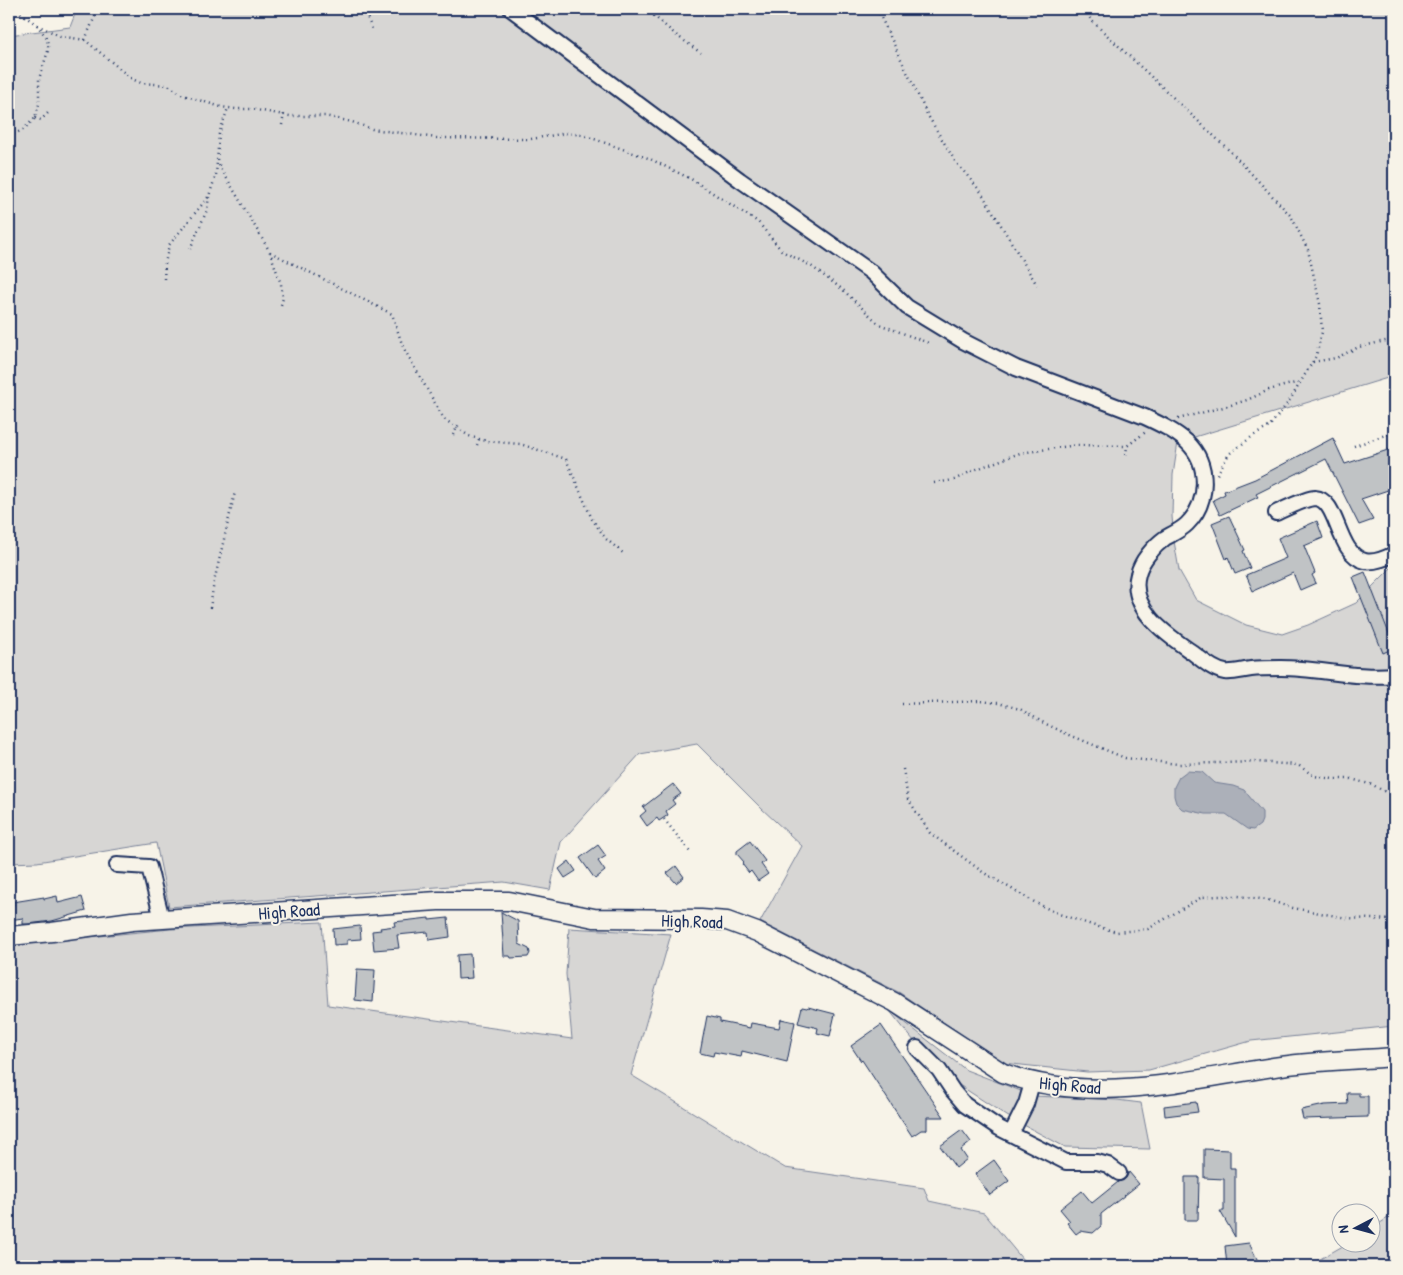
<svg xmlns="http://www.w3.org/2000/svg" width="1403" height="1275" font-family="'Patrick Hand',sans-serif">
  <rect width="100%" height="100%" fill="#f7f3e8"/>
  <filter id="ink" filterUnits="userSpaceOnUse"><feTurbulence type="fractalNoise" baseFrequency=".02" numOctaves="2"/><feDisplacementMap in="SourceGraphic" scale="10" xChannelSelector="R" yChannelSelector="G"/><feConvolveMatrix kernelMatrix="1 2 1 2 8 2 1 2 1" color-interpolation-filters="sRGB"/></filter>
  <g filter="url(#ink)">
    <path fill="#d7d6d4" stroke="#798299" d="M77,9h1317v367l-216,66 -5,33 -1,41 2,25 5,29 17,30 50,25 36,9 26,-9 48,-22 38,-38v461l-143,15 -102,29 -62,2 -84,-9 -103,-70 -140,-71 42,-76 -40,-37 -65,-65 -57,10 -79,88 -11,48 -46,-8 -335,25 -13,-64 -119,19 -28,1v-828l61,-8z
      M322,922l6,83 244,34 -6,-65 3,-46 102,6 -40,141 154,93 139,20 5,13 55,12 44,53h-1019v-321l161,-16z
      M889,1010l77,60 68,26 83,4 24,3 9,46 -85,-2 -58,-31 -68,-44z
      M1394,1214v52h-86l40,-23 22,-1 1,-13z"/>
    <path fill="#acb0b9" stroke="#727c95" d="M1187,771l15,1 12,11 19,3 11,4 18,22v8l-2,5 -7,5 -6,-1 -21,-15h-20l-24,-5 -6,-6 -2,-7v-9l5,-10z"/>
    <path fill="#c0c3c5" stroke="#1b2f5e" d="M1333,438l12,26 49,-16v40l-33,11 12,21 -14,5 -33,-66 -70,35 2,3 -38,18 -7,-15 12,-6 -1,-3 31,-12z
      M1229,516l16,34 -2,1 7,17 -15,6 -7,-17 -2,2 -14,-36z
      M1317,521l6,17 -19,8 11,27 -3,2 4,8 -16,7 -7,-17 -40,18 -7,-16 40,-17 -8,-20z
      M1365,572l25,64 4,-2v14l-11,5 -30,-76z
      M673,784l8,10 -9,6 3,4 -9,7 2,4 -9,6 -2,-3 -10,8 -7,-10 6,-5 -3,-4z
      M750,841l15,20 -4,3 7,10 -10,7 -7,-10 -2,2 -7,-9 2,-2 -7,-8v-3z
      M598,845l8,11 -8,5 7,10 -10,8 -15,-21z
      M569,861l7,10 -11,7 -6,-9z
      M676,866l8,11 -8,6 -9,-10z
      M57,896l1,7 24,-6 4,14 -34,10 -24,3h-5v-6l-14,2v-15h5l-1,-3 31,-5v2z
      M501,912l17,9 1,23 10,5 1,4 -2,4 -17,1 -1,-2h-6z
      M429,918v2l19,-2 2,19 -21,3 -1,-8 -31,3 2,13 -25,2 -2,-19 9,-1 -1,-2 15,-2 -1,-4z
      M360,926l1,13 -14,1v4l-13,1 -1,-16z
      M470,954l2,24 -14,1 -1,-24z
      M357,969l18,1 -2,32 -18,-2z
      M802,1007l5,1 1,-1 27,7 -5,22 -13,-3 1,-5 -20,-5z
      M707,1016l13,3v3l30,6 1,-5 28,5 2,-9 14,3 -8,40 -45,-11 -1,6 -27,-5 -1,4 -13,-3z
      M881,1025l63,92h-17v13h-6l-9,6 -50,-76 -1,1 -10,-15z
      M1347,1093h12v3h9v21l-65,2 -2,-9 24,-5 23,-1z
      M1196,1102l2,10 -33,4 -1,-10z
      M962,1130l9,12 -10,8 6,9 -11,9 -16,-22z
      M1204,1149l26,1v18h5v69l-15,-26h4v-32l-20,-1z
      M994,1160l15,21 -19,14 -15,-21z
      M1129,1172l10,12 -38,30v12l-8,7 -13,-2 -4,3 -9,-11 3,-2 -10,-12 22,-18 10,12 26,-21 8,-4z
      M1185,1177h14l-1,43h-13z
      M1249,1243l10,20 -32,3 -2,-20z"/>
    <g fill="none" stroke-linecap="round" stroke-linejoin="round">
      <g stroke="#1b2f5e" stroke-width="18">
        <path id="minor" d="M511,9l229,171 131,92 36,35 56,34 53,27 129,49c15,7 30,14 42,25 23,22 22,60 0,82 -6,6 -15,10 -22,14 -11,8 -24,23 -27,36 -10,36 31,62 55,79 9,7 20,17 32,19 8,1 18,-2 26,-3 10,-1 20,-1 30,-1 38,0 75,11 113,7
          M1276,513c9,-4 30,-15 39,-15 24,1 21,56 50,63 9,2 21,-3 29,-7
          M117,865l32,2 13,52
          M917,1048l22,22 14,21 12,14 34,23 67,34h31l11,3 11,8
          M1011,1134l15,-30 6,-21"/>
      </g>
      <g stroke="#1b2f5e" stroke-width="21">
        <path id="major" d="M9,936l43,-4 80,-11 306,-20h71l85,17 107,1 26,2 30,11 137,70 109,71c90,33 187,6 278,-7 37,-5 76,-6 113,-9"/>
      </g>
      <path stroke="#1b2f5e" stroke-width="2.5" stroke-dasharray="1 4" stroke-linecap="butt" d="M364,9l9,23
        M646,9l30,26 25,18
        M877,9l50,105 28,47 26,31 56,93
        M1085,9l6,11 141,133 59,63 17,34 12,54 2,28 -6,24 -26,44 -21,27 -16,9 -24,18 -13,22
        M37,25l23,11 25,4 47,39 9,4 27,2 15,10 38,12 15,2h15l39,7h35l27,6 20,7 65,9 94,1 36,-6 16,2 65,23 43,21 67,43 24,29 29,15 31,23 37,35 52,20
        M85,40l13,-31
        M35,118l6,2 8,-8
        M282,125l2,-11
        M9,136l14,-6 12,-12 4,-14v-25l9,-28v-7l-2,-7 -9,-12 -22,-16
        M219,165l51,87 11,32 2,14 -2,7
        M190,249l17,-39 2,-13
        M270,252l122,62 11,33 41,72 25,17 17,5 34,3 46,15 26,60 14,20 17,14
        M164,279l1,-16 4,-18 40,-49 7,-21 3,-41 9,-26
        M1313,362l23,-4 23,-11 35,-8
        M1178,419l53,-14 16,-5 22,-10 30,-8
        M453,435l6,-11
        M477,445l2,-6
        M1354,446l40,-14
        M1126,455l1,-9 20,-15
        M934,483l20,-3 20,-10 46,-17 57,-8 50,1
        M210,608l4,-26 21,-90
        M902,704l78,-3 18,2 22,6 22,13 23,11 60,25 53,6 78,-2 42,3 16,11 19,3h18l22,6 21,12
        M903,769l5,30 22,34 54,40 52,30 23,11 36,12 22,6 31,-3 54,-32 15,-1h21l30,4 25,8 54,10 47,2
        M664,819l26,33"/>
      <use href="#minor" stroke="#f7f3e8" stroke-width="14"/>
      <use href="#major" stroke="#f7f3e8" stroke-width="18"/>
    </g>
  </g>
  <g text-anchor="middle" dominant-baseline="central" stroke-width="4" stroke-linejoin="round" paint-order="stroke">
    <g font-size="18" fill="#1b2f5e" stroke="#f7f3e8">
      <text transform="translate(289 911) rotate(-4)">High Road</text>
      <text transform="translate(692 921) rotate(2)">High Road</text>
      <text transform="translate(1070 1085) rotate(5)">High Road</text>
    </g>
  </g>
  <rect width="1403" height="1275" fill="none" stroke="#f7f3e8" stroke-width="30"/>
  <rect x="15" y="15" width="1373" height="1245" fill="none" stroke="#1b2f5e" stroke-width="2" filter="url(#ink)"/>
  <g transform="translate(1356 1228) rotate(264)"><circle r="24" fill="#f7f3e8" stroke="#9fa5b1"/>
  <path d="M0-4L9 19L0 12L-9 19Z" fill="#1b2f5e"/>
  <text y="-8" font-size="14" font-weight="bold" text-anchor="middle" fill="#1b2f5e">N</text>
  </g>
</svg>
